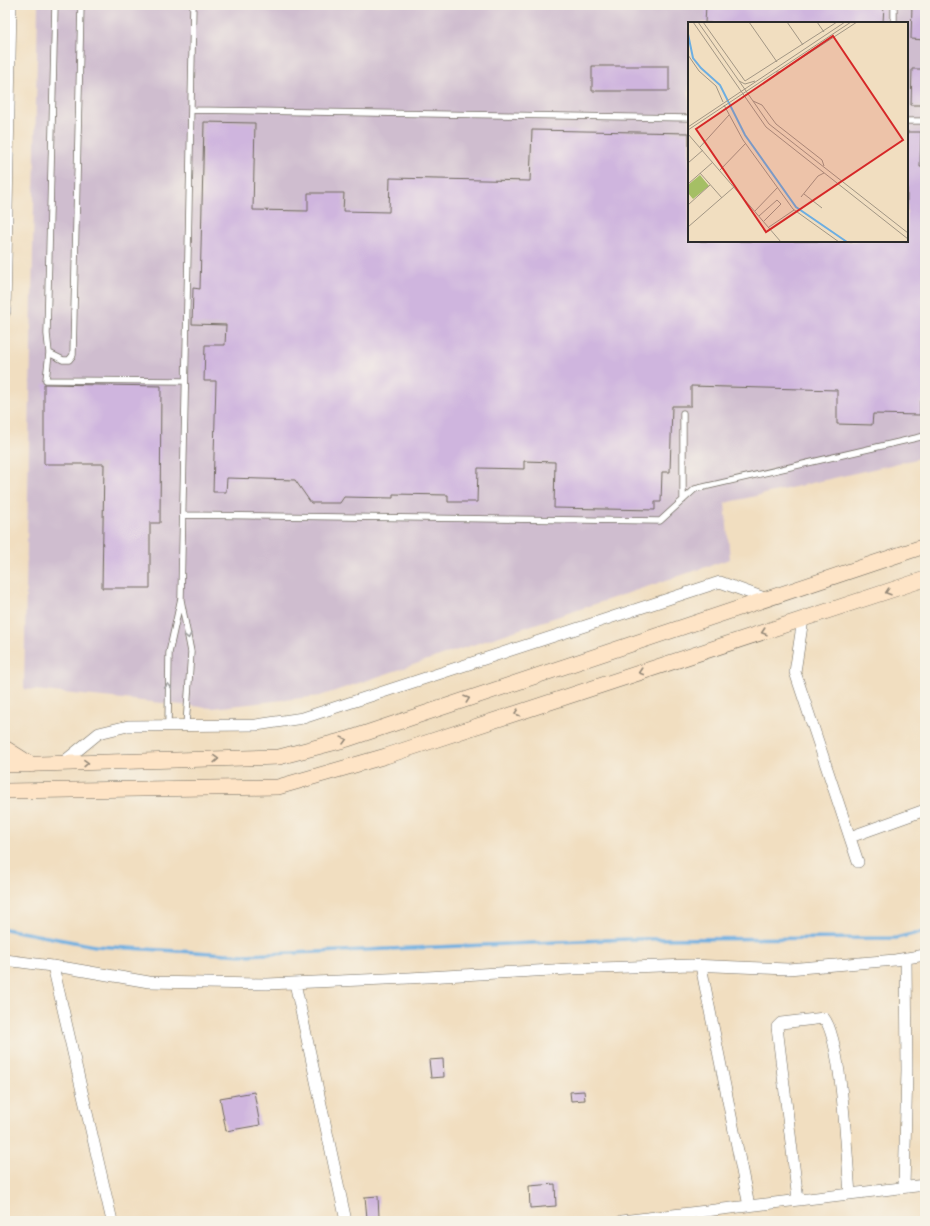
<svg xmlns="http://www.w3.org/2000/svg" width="930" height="1226" font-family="'EB Garamond',serif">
  <rect width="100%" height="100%" fill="#f7f3e8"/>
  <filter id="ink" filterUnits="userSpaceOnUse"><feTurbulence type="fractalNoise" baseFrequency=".025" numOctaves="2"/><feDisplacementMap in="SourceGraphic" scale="8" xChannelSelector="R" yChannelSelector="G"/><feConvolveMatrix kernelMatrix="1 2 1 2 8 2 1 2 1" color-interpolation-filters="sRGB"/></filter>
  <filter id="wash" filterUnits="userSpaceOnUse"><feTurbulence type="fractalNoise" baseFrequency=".012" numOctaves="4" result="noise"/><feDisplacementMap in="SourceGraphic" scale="16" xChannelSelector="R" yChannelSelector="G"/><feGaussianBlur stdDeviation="0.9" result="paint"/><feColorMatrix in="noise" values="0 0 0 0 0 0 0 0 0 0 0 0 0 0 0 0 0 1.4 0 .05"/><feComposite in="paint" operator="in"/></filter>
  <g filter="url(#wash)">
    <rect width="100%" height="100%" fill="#f1dec0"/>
    <path fill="#cfbdcf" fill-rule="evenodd" d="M38,5h887v452l-200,46 5,56 -410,137 -108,12 -188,-19zM689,23h218v218h-218z"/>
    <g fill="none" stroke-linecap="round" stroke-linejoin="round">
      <path stroke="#6daee1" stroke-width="3.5" d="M5,929l90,17 149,9 385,-16 267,-1 29,-7"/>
    </g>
    <g id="blocks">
      <path fill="#cfb5de" d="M706,5h178l-1,18h-178z
        M912,5h13v35l-14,-1z
        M592,66h77v25h-77z
        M912,69h13v36h-14z
        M204,122l51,1 -2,87 55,1v-18h36l-1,18 46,1 1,-34 140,3 2,-51 157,3v108h218v-109h14l-1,35h5v235h-5v13l-47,-1 -1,11 -35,-1v-34l-146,-4v20h-19l-2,66h-8l-1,30h-6v8l-101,-2 1,-46 -31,-1v8l-46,-1 -1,34h-29v-7l-55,-1v4l-49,-1 -4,6h-29l-16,-23 -68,-2 -1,14h-13l3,-111h-12l1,-36h20l1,-20 -34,-1 1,-36 7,1z
        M44,384l117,2 -1,137h-10v65h-48l2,-124h-60z
        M443,1059l1,18 -13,1 -2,-18z
        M584,1091l1,9 -14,1 -1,-9z
        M254,1092l6,33 -34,6 -6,-33z
        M555,1184l1,22 -26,2 -1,-22z
        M378,1196l1,21 -12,1 -2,-21z"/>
    </g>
  </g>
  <g filter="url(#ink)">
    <use href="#blocks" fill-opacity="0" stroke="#706a5f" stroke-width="1"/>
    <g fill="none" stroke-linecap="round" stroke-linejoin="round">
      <g stroke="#706a5f" stroke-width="7">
        <path id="service" d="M55,5l-8,329 2,19 14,7h6l4,-5 8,-350
          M894,23v-18
          M192,110l497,8
          M907,121h18
          M49,353l-3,27 139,1
          M683,413v87
          M183,515l477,6 35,-32 230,-53
          M181,600l10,52 -5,73
          M168,725l1,-72 12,-55 12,-593"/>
      </g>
      <g stroke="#706a5f" stroke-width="12">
        <path id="minor" d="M5,312l6,-307
          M803,619l-8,53 63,190
          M61,764l38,-31 29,-7 128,-1 47,-7 417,-136 47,17
          M850,837l75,-27
          M5,960l62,8 82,14 118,2 142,-6 161,-9 121,-4 97,4 107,-9 30,-5
          M53,966l59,255
          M701,966l48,240
          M295,983l51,238
          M904,1187l3,-117 -1,-112
          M798,1200l-21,-173 4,-4 43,-5c18,22 23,142 26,176
          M622,1221l303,-36"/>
      </g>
      <g stroke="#706a5f" stroke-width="16">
        <path id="secondary" d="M5,748l27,17
          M5,765l274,-8 69,-18 577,-193
          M5,791l273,-4 108,-31 539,-177"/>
      </g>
      <use href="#service" stroke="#fff" stroke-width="5.5"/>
      <use href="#minor" stroke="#fff" stroke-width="11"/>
      <use href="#secondary" stroke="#fee4c6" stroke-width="15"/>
    </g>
    <defs><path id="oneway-chevron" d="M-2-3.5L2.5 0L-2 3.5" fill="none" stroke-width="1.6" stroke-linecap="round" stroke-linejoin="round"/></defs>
    <g stroke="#948878">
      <use href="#oneway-chevron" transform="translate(888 592) rotate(162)"/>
      <use href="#oneway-chevron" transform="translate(764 632) rotate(162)"/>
      <use href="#oneway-chevron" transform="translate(641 672) rotate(162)"/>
      <use href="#oneway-chevron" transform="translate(467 699) rotate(-19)"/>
      <use href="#oneway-chevron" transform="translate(517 713) rotate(162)"/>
      <use href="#oneway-chevron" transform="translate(344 740) rotate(-15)"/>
      <use href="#oneway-chevron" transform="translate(216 759) rotate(-2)"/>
      <use href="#oneway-chevron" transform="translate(86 763) rotate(-2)"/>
    </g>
    <g stroke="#a0a0a0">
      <use href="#oneway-chevron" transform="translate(188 636) rotate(79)"/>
      <use href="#oneway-chevron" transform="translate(168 686) rotate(-89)"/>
    </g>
  </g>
  <g transform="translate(688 22)">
    <rect width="220" height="220" fill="#f1dec0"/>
    <path d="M12,153l9,11 -16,13 -5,-6v-8z" fill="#a5bf65"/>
    <path fill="none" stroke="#6daee1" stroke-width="2" d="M0,12l5,24 8,10 19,17 25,50 51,72 51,35"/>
    <path fill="none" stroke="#a29684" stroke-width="1" d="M5,0l73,105 142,112M10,0l71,102 139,109M15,0l42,59 92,-59M61,0l28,40M99,0l16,23M129,0l7,10M0,33l11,16 17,15 7,16M88,50h4l77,-50M51,59l6,3 10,-3M65,79l9,4 14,19 46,36 2,6M36,83l19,35 50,69 46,33M0,105l157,-105M0,108l163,-108M0,112l93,108M12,125l29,-32M0,141l15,-13M32,148l26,-27M12,151l22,25M0,162l25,-22M116,172l18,14M113,175l17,-21 6,-3M0,183l22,-20M67,189l23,-24M71,194l18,-16 4,4 -17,17M0,205l46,-40M81,205l25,-17"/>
    <path fill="#d62828" fill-opacity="0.15" stroke="#d62828" stroke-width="2" d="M145,14l70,104 -137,92 -70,-103z"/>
    <rect width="220" height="220" fill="none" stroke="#2b2b2b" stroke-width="2"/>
  </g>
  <rect width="930" height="1226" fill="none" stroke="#f7f3e8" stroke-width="20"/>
</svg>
